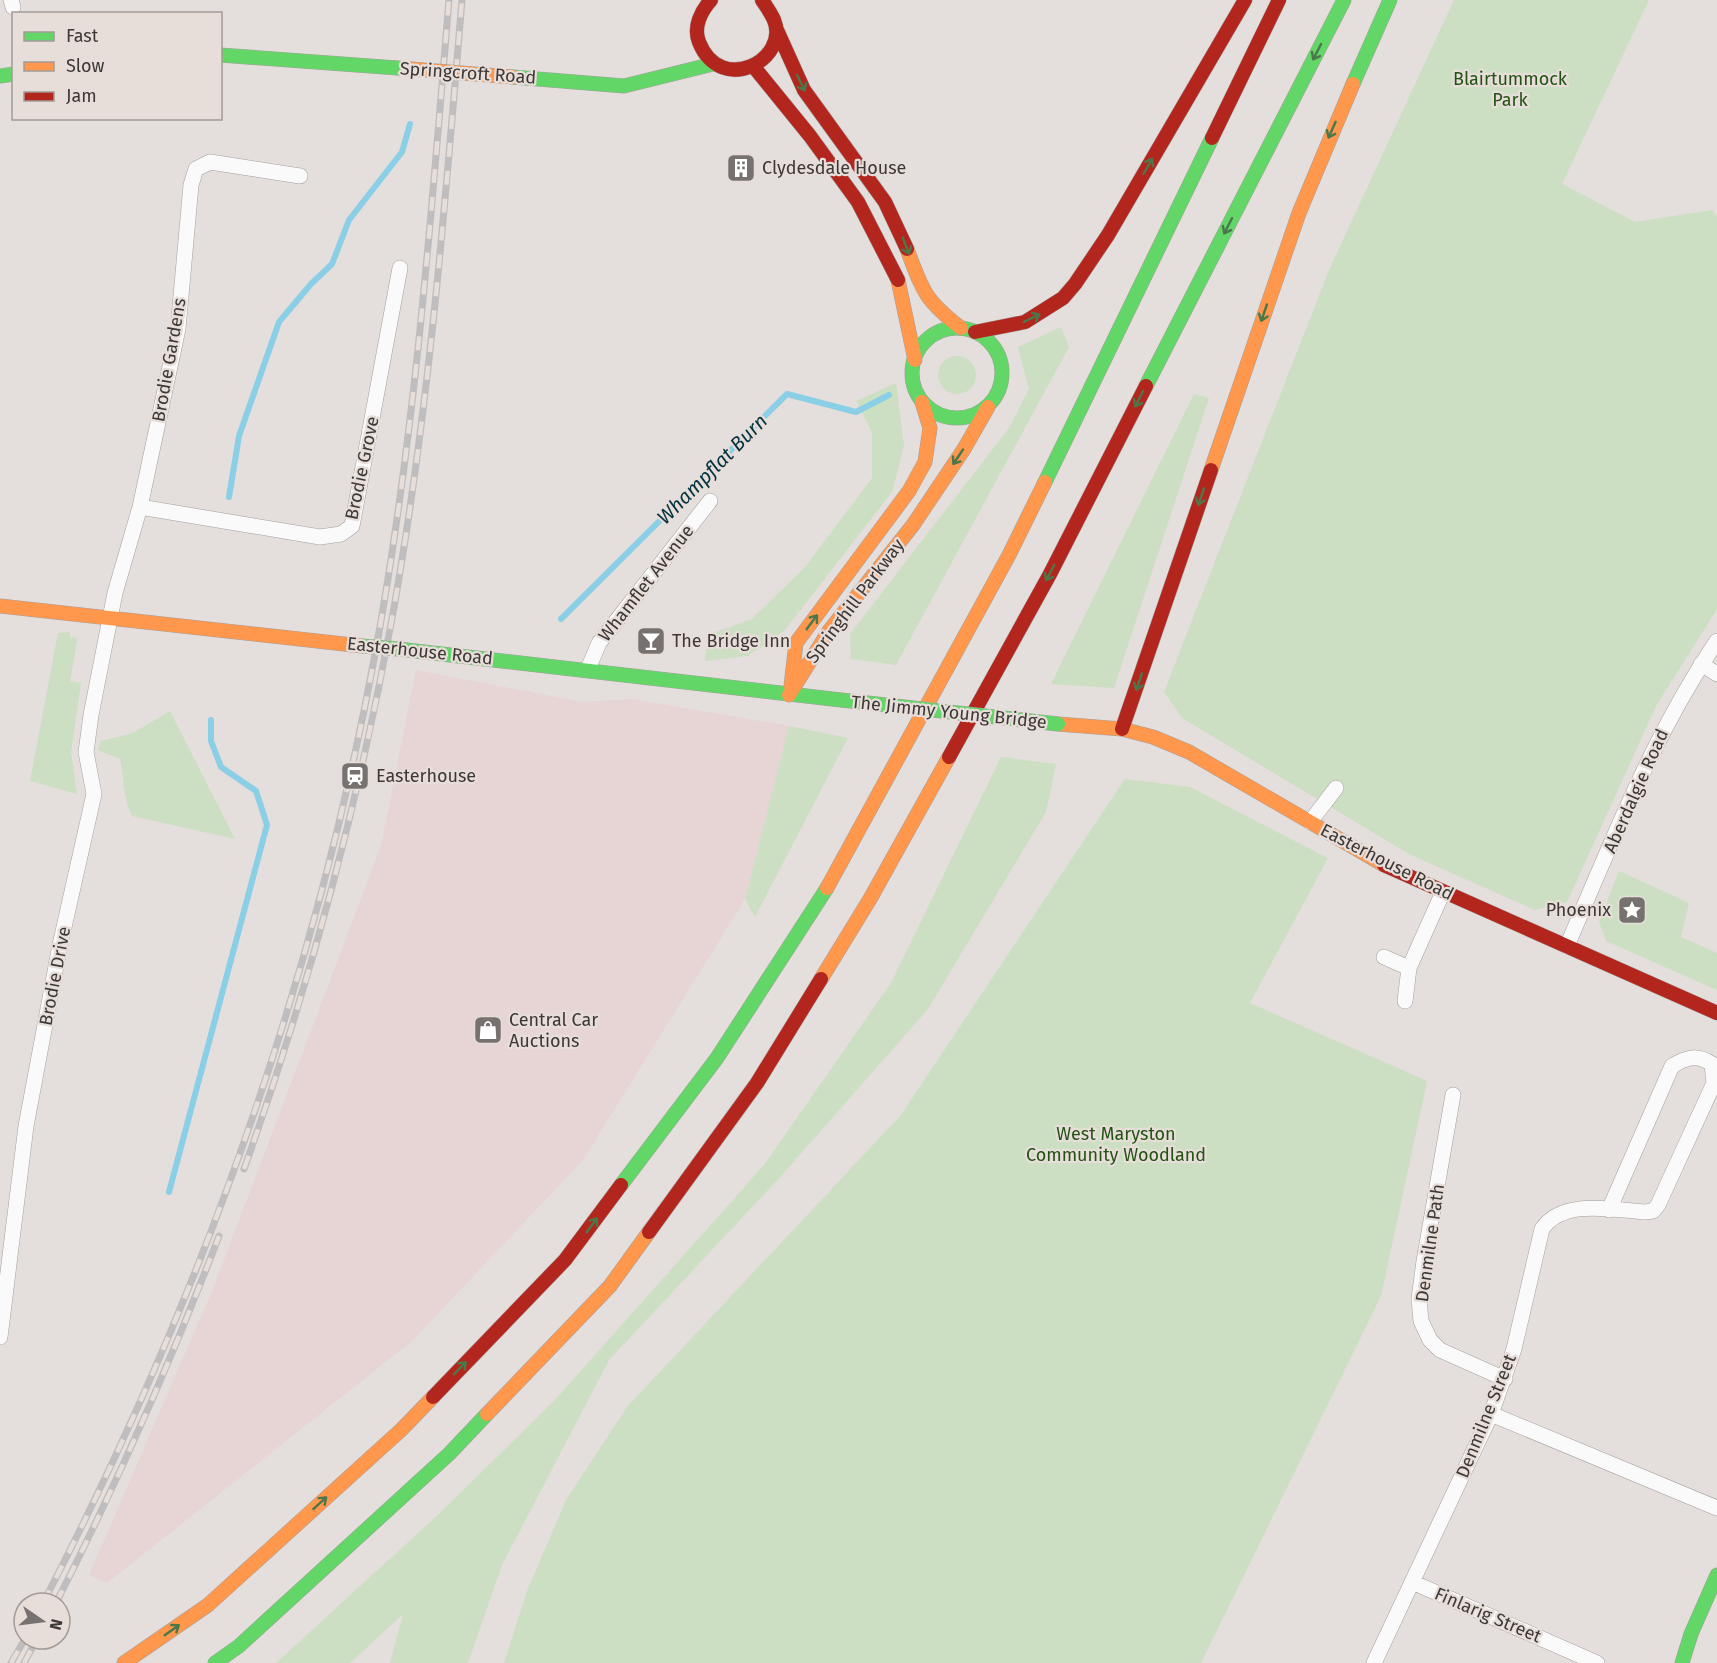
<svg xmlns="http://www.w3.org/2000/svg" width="1717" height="1663" font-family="'Fira Sans',sans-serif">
  <rect width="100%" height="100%" fill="#e4dedc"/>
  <path fill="#e7d5d5" d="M416,670l166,32 51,-3 156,27 -44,173 -162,261 -171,181 -305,242 -18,-8 124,-286 168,-443z"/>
  <path fill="#ccdfc2" d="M1454,0h195l-87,184 73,38 77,-12 5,7v392l-61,97 -89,196 -32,8 -126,-56 -227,-136 -18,-26 165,-422z
    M1061,327l8,20 -173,318 -45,-6 -1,-25 159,-206 20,-39 -11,-42z
    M938 375a19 19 0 1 1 38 0a19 19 0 1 1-38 0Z
    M896,383l8,63 -12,46 -107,138 -37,26 -43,5 3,-26 44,-16 53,-52 67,-89v-46l-16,-31z
    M1194,394l15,4 -95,290 -63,-4z
    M70,632v5l6,1 1,3 -7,40 11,2 -10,70 6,41 -47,-13 28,-148z
    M170,711l2,4 63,124 -103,-23c-9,-17 -8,-38 -12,-57l-22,-9 3,-9 32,-8z
    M789,726l59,12 -93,179 -10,-18z
    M1001,757l55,7 -10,48 -118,197 -146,166 -173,185 -107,205 -34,98h-78l13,-49 -53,49h-74l165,-151 112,-110 211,-237 127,-182z
    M1125,779l65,8 138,71 -78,145 177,78 -46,215 -180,367h-697l23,-72 39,-91 61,-93 274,-292z
    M1619,871l70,32 -8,34 36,16v37l-111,-49 -7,-19z"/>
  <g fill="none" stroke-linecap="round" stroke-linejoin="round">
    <path stroke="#8acfe5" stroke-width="6" d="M229,497l10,-61 40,-114 32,-38 21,-20 17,-44 53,-68 8,-28
      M561,619l226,-225 69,18 33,-17
      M169,1192l98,-367 -11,-34 -35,-24 -10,-26v-21"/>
    <g stroke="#a5a09e" stroke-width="16">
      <path id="street" d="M11,0l2,7
        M140,507l180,30 21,-3 11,-8 48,-258
        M1701,664l16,10
        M588,669l11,-26 111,-142
        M1310,822l26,-34
        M1567,946c45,-104 86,-211 150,-305
        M1384,957l25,11
        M1405,1001l4,-33 34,-76
        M1453,1095l-29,166 -5,38 2,22 9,19 10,10 65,29
        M0,1337l26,-211 34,-181 34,-151 -8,-42 5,-37 24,-122 25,-86 38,-178 13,-144 5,-16 14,-7 90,14
        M1491,1414l226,94
        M1412,1582l185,81
        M1374,1663l117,-249 23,-65 28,-120c21,-31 71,-19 103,-17l8,-1 5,-6 56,-122 -2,-19c-15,-10 -25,-7 -40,2l-63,144"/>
    </g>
    <g stroke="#a5a09e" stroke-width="15">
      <path id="fast" d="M220,55l191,14
        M0,76l14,-2
        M513,77l111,9 89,-22
        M1353,84l37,-84
        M912 373a45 45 0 1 1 90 0a45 45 0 1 1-90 0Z
        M1146,386l198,-386
        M1045,482l167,-344
        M398,649l443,51
        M621,1185l96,-127 110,-170
        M215,1663l24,-17 210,-192 38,-40
        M1682,1663l9,-29 26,-59"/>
    </g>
    <g stroke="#a5a09e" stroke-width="15">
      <path id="slow" d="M907,249c16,43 18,51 54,79
        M898,280l17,80
        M1211,470l88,-257 54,-129
        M0,606l362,40
        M791,686l5,-43 113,-152 16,-29 5,-34 -8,-26
        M789,695l40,-64 84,-106 51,-76 24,-42
        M1058,724l64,5 31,8 36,15 195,113
        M827,888l182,-333 36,-73
        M821,979l49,-80 79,-142
        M487,1414l123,-128 39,-54
        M124,1663l84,-58 193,-175 32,-33"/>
    </g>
    <g stroke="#a5a09e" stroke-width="15">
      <path id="jam" d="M711,0c-10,11 -18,27 -12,42 22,55 91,17 75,-22 -3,-7 -8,-14 -12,-20
        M777,30l27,60 81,112 22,47
        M754,67l56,69 48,66 40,78
        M1212,138l67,-138
        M975,332l50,-10 38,-24 12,-14 33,-49 137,-235
        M1122,729l89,-259
        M949,757l101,-183 96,-188
        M1384,865l333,148
        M649,1232l108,-149 64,-104
        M433,1397l132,-137 56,-75"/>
    </g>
    <use href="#street" stroke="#fbfafa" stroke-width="15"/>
    <use href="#fast" stroke="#63d668" stroke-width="14"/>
    <use href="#slow" stroke="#ff974d" stroke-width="14"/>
    <use href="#jam" stroke="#b3261e" stroke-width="14"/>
    <g stroke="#bfbdbd" stroke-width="7">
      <path id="rail" d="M244,1169c65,-181 115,-367 149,-556 36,-202 52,-408 69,-613
        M43,1603c156,-300 272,-621 333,-954 39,-214 55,-432 73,-649
        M56,1603c61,-120 115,-241 163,-367
        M11,1663l14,-24
        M24,1663l13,-24"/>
    </g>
    <use href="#rail" stroke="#e7ddd9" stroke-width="4.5" stroke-dasharray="14" stroke-linecap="butt"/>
    <g stroke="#a5a09e" stroke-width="15" stroke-linecap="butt">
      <path id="fast-bridge" d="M362,646l36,3
        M841,700l217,24"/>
    </g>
    <g stroke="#a5a09e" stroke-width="15" stroke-linecap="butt">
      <path id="slow-bridge" d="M411,69l102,8"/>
    </g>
    <use href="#fast-bridge" stroke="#63d668" stroke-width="14"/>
    <use href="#slow-bridge" stroke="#ff974d" stroke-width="14"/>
  </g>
  <defs><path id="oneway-shaft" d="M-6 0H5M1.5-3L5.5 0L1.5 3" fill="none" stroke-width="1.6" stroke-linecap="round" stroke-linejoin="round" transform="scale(1.5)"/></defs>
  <g stroke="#4c774a">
    <use href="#oneway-shaft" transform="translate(1317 52) rotate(117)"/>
    <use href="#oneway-shaft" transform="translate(801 83) rotate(64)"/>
    <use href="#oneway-shaft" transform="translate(1332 130) rotate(114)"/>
    <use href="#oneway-shaft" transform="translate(1148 166) rotate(-60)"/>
    <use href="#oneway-shaft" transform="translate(1228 226) rotate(117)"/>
    <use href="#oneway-shaft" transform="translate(906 246) rotate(69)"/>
    <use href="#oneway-shaft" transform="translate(1264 313) rotate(109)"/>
    <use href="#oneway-shaft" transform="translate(1032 318) rotate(-26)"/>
    <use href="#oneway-shaft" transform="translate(1139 399) rotate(117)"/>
    <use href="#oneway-shaft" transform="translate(958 457) rotate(124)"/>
    <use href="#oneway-shaft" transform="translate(1201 497) rotate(109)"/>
    <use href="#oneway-shaft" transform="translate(1050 573) rotate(118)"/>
    <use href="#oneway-shaft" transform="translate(812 622) rotate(-53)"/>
    <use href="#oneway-shaft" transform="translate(1139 682) rotate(109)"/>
    <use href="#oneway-shaft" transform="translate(592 1225) rotate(-53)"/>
    <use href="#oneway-shaft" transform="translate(460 1368) rotate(-46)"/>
    <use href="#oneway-shaft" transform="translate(320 1503) rotate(-42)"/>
    <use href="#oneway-shaft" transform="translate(172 1630) rotate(-35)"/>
  </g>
  <defs>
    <g id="building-square" transform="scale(1.5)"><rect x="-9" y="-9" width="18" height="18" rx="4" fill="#777270" stroke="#e7ddd9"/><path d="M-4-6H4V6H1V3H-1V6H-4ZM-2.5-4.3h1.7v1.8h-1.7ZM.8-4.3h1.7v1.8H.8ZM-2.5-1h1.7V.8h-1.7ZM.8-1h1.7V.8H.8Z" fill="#fff"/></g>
    <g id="bar-square" transform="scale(1.5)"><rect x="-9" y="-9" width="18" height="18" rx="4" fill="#777270" stroke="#e7ddd9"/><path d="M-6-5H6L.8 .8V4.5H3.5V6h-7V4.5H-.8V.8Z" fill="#fff"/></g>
    <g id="station-square" transform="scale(1.5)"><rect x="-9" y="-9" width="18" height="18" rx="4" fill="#777270" stroke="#e7ddd9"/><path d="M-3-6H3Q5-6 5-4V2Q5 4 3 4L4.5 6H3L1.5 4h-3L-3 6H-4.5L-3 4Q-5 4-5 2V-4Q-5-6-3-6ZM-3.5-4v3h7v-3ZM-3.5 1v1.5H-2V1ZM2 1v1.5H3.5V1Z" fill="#fff"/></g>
    <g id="sight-square" transform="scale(1.5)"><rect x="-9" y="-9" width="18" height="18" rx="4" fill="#777270" stroke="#e7ddd9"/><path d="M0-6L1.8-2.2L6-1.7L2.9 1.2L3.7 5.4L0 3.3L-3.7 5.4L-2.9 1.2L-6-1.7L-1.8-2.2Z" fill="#fff"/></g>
    <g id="shop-square" transform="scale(1.5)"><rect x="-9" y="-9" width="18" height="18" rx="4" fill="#777270" stroke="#e7ddd9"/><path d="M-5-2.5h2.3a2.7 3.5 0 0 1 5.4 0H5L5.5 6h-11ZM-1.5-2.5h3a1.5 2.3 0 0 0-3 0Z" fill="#fff"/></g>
  </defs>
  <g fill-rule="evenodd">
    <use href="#building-square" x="741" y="168"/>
    <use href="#bar-square" x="651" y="641"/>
    <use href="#station-square" x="355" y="776"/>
    <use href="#sight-square" x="1632" y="910"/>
    <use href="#shop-square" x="488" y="1030"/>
  </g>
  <g text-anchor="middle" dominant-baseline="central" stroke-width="4.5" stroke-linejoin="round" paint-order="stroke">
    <g font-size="18" fill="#3c3836" stroke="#e7ddd9">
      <text transform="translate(468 73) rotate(4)">Springcroft Road</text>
      <text transform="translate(169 360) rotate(-80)">Brodie Gardens</text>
      <text transform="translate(362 468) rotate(-78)">Brodie Grove</text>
      <text transform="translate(646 583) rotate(-52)">Whamflet Avenue</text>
      <text transform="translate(855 601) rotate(-53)">Springhill Parkway</text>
      <text transform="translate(420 651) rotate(6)">Easterhouse Road</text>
      <text transform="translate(949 712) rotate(6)">The Jimmy Young Bridge</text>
      <text transform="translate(1636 791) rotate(-66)">Aberdalgie Road</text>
      <text transform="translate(1387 862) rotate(27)">Easterhouse Road</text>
      <text transform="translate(55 976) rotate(-79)">Brodie Drive</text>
      <text transform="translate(1430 1243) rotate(-82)">Denmilne Path</text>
      <text transform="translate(1486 1416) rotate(-68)">Denmilne Street</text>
      <text transform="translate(1488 1615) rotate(23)">Finlarig Street</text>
    </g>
    <g font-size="18" fill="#235313" stroke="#e7ddd9">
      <text x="1510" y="79">Blairtummock<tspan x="1510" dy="21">Park</tspan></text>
      <text x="1116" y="1134">West Maryston<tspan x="1116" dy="21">Community Woodland</tspan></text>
    </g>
    <g font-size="18" fill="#3c3836" stroke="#e7ddd9" text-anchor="start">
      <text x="762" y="168">Clydesdale House</text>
      <text x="672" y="641">The Bridge Inn</text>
      <text x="376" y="776">Easterhouse</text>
      <text x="1611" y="910" text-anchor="end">Phoenix</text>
      <text x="509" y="1020">Central Car<tspan x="509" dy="21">Auctions</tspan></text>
    </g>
    <g font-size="20" font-style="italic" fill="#00323f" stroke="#e7ddd9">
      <text transform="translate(712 469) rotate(-45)">Whampflat Burn</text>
    </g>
  </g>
  <rect x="12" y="12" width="210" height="108" fill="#e7ddd9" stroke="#a39b98" stroke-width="1.5"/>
  <rect x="24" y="32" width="30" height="9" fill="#63d668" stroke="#a39b98" stroke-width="1.5"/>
  <text x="66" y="42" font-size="18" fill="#3c3836">Fast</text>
  <rect x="24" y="62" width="30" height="9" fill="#ff974d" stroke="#a39b98" stroke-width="1.5"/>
  <text x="66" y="72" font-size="18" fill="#3c3836">Slow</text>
  <rect x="24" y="92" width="30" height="9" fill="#b3261e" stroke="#a39b98" stroke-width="1.5"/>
  <text x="66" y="102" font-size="18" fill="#3c3836">Jam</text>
  <g transform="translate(42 1621) rotate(104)"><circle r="28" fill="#e7ddd9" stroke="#a39b98" stroke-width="1.5"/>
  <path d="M0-4.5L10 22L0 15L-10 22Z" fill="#777270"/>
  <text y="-9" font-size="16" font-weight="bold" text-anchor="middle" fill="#3c3836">N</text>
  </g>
</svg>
